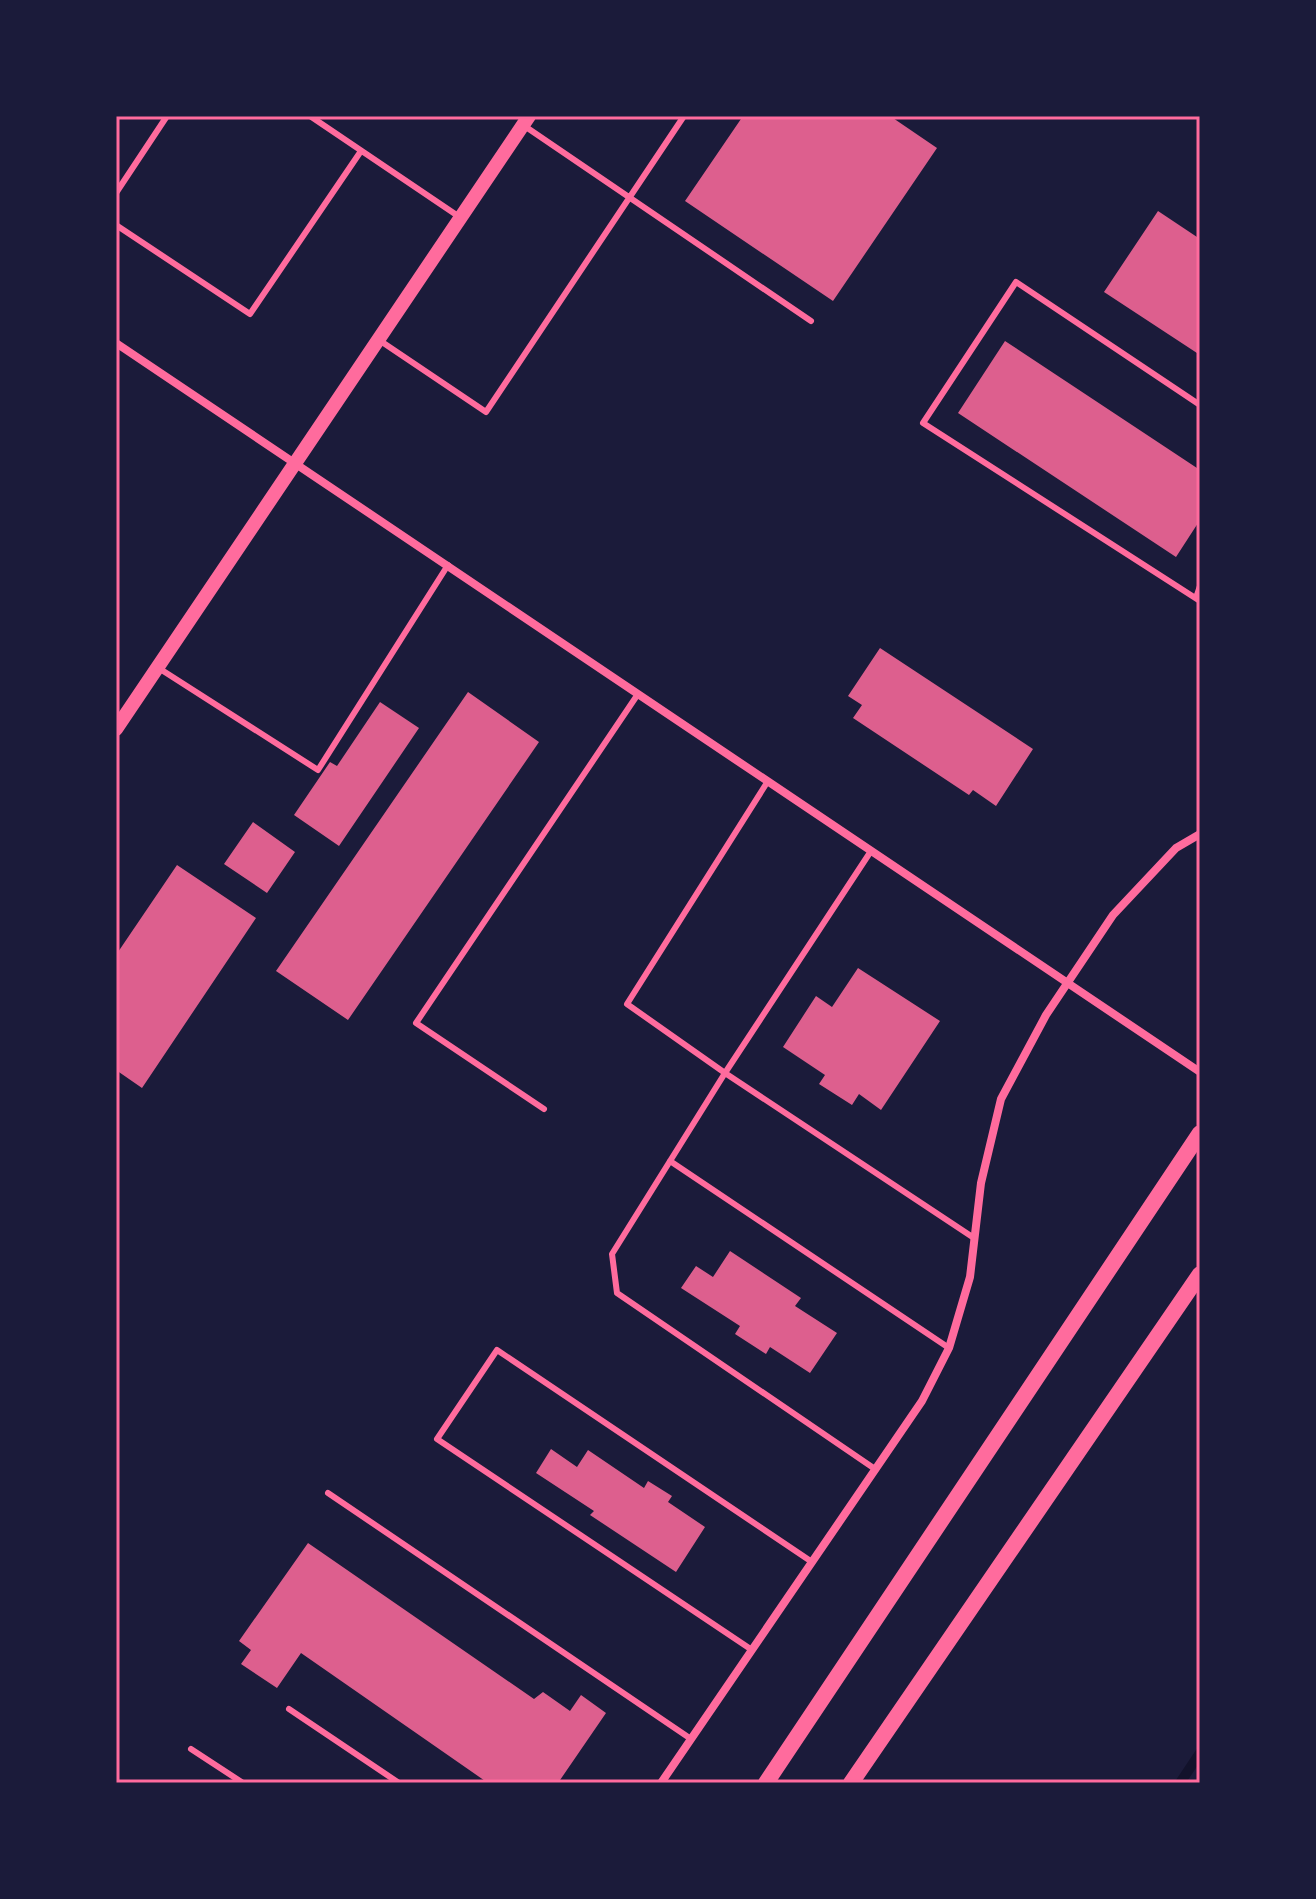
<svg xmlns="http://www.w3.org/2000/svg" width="1316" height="1899" font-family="Cabin,sans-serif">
  <rect width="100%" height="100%" fill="#1b1b3a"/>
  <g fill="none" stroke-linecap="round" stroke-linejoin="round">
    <path stroke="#12122b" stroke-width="10" d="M1180,1783l20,-30"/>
  </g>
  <path fill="#dd5f8e" d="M743,116h147l47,32 -104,153 -148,-100z
    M1158,211l42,28v116l-96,-63z
    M1005,341l195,129v50l-24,37 -218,-144z
    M880,648l153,101 -37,57 -23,-16 -4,5 -116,-77 9,-13 -14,-9z
    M468,692l71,50 -191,278 -72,-49z
    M380,702l39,26 -80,118 -45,-31 36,-53 7,4z
    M253,822l42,30 -28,41 -43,-29z
    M177,865l79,53 -114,170 -26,-18v-115z
    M858,968l82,53 -59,89 -22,-16 -7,11 -33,-21 6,-9 -42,-28 33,-51 16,11z
    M730,1251l71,47 -6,8 42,27 -27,40 -40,-26 -4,7 -31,-20 5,-8 -59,-38 15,-22 17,11z
    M551,1449l26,18 11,-17 56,38 4,-7 24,15 -4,6 37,25 -29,45 -86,-57 4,-4 -58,-38z
    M308,1543l226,156 9,-7 27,19 11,-16 25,18 -48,70h-70l-187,-130 -24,35 -36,-24 10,-14 -12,-9z"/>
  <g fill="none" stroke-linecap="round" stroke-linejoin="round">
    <path stroke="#ff6b9d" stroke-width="6" d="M310,116l151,102
      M523,125l288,196
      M116,193l51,-77
      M116,225l134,89 111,-163
      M379,340l107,72 198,-296
      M1200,405l-184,-123 -93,141 277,178
      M1196,598l4,-12
      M157,667l161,103 130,-205
      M768,781l-141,223 98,69 249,165
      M871,851l-146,222 -113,181 5,39 258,176
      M544,1109l-128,-86 222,-329
      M670,1161l279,187
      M328,1493l363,246
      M752,1650l-315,-211 60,-89 315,212
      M289,1709l110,74
      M191,1749l52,34"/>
    <path stroke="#ff6b9d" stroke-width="8" d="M116,343l1084,729
      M661,1783l261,-382 27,-53 21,-71 11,-94 20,-84 45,-84 67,-100 63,-67 24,-14"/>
    <path stroke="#ff6b9d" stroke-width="14" d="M116,729l413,-613"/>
    <path stroke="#ff6b9d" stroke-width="16" d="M766,1783l434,-650
      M851,1783l349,-509"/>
  </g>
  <rect width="1316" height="1899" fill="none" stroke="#1b1b3a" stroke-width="236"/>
  <rect x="118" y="118" width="1080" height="1663" fill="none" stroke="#ff6b9d" stroke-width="3"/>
</svg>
